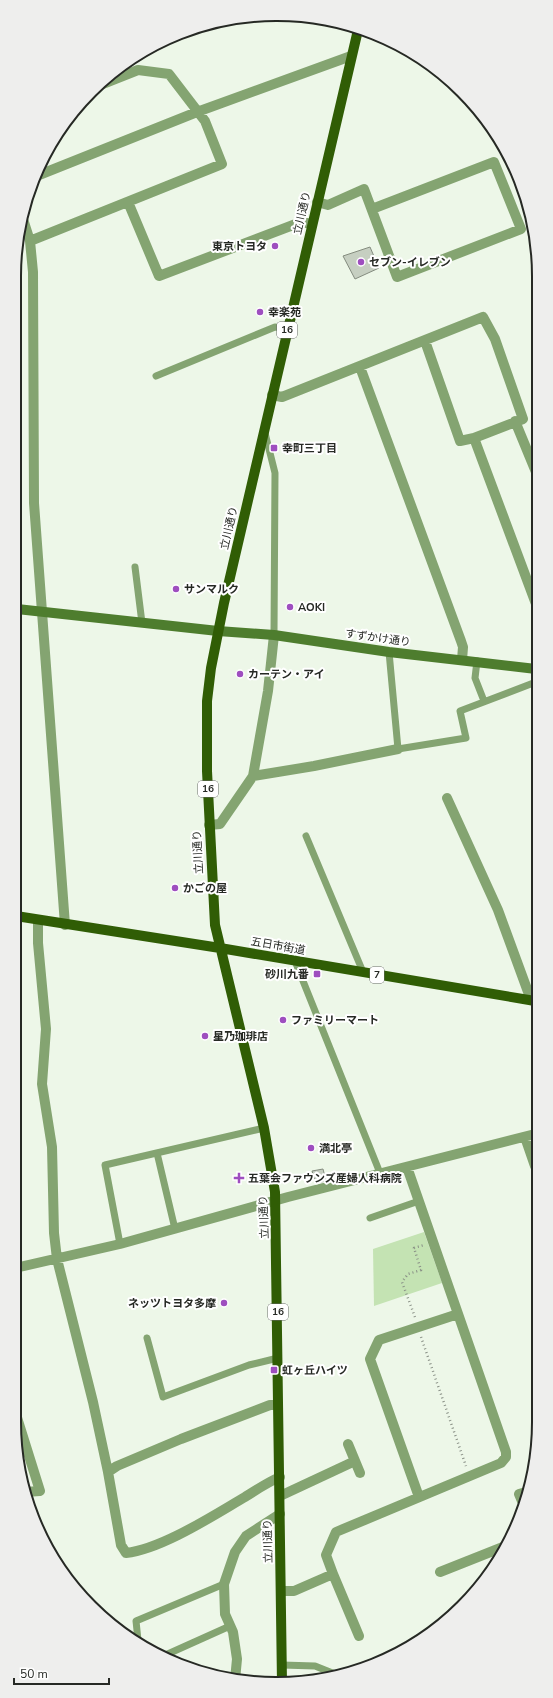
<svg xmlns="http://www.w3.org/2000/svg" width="553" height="1698" font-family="'Nunito Sans','Noto Sans JP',sans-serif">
  <rect width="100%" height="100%" fill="#edf7e8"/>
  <path fill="#c4e3b3" d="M424,1232l18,51 -68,23 -1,-57z"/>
  <path fill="#c6cfc1" stroke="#848c7f" d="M370,247l9,21 -24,11 -12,-23z
    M323,1169l3,12 -10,2 -4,-12z"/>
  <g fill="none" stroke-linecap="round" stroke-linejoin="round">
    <path stroke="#8a9187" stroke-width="2.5" stroke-dasharray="1 3" stroke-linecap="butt" d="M415,1317l-13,-35 6,-8 13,-4 -7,-22 10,-3
      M421,1337l45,129"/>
    <path stroke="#84a471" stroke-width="7" d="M156,376l119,-49 12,1
      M265,433l10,40 -1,162
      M135,567l7,56
      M389,652l9,97 68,-11 -6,-27 76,-29
      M477,661l-2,17 9,23
      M306,836l57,136
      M295,961l85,212
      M157,1153l18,76
      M370,1218l49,-17
      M120,1244l-15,-79 159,-37
      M147,1338l16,59 86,-32 29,-7
      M138,1640l-2,-19 88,-37
      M161,1657l69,-31
      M282,1665l33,1 20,8 9,1"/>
    <path stroke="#84a471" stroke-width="10" d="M34,177l163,-65 154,-56
      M128,202l31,74 142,-54 11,2
      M317,202l11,3 36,-16 33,88 124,-48 -27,-67 -122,47
      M22,216l8,25 3,31 1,231 31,422
      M30,241l192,-77 -17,-43 -36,-47 -31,-4 -43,17
      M425,341l35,100 14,-3 62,166
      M360,367l101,274 2,6 -1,13
      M272,395l10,2 201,-80 12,22 28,80 -49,19
      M515,421l21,51
      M253,776l61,-10 84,-17
      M447,798l51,112 33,90
      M209,825l11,-1 33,-48 15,-85 6,-56
      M38,920v23l8,86 -4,55 10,63 2,86 3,26 36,143 15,70 13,73 5,8c36,-4 88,-38 119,-56 11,-7 23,-15 35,-20
      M525,1137l10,29
      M15,1268l105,-24 168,-47 247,-63
      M14,1408l26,83 -15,1
      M348,1444l12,29
      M108,1472l9,-6 64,-27 89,-34h8
      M280,1496l75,-35
      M419,1497l-49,-138 9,-19 79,-26
      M522,1501l-3,-7 7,-2
      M440,1572l63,-25
      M333,1574l26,62
      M281,1591h13l39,-17 -7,-19 10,-23 165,-69 5,-6v-5l-99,-285
      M235,1680l2,-21 -4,-27 -8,-18 -1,-30 11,-32 11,-16 34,-22"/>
    <path stroke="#4e7d2e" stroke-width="10" d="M17,609l201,22 56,4 115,17 147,17"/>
    <path stroke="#305d05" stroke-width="10" d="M16,916l204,32 315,53
      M282,1683l-7,-491 -11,-64 -49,-203 -8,-154v-70l4,-33 13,-65 134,-573"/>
  </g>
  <g fill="#9e4ebf" stroke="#fff" stroke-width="1.5">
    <circle cx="275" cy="246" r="4"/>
    <circle cx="361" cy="262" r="4"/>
    <circle cx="260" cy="312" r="4"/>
    <rect x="270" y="444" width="8" height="8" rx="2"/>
    <circle cx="176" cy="589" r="4"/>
    <circle cx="290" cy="607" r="4"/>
    <circle cx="240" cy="674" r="4"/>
    <circle cx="175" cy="888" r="4"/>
    <rect x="313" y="970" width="8" height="8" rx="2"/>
    <circle cx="283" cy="1020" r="4"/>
    <circle cx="205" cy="1036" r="4"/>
    <circle cx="311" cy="1148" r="4"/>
    <path d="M237 1172h4v4h4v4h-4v4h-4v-4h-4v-4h4z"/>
    <circle cx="224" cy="1303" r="4"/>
    <rect x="270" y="1366" width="8" height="8" rx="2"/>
  </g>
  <g text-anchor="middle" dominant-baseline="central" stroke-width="4" stroke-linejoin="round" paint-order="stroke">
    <g fill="#fff" stroke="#676966" stroke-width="1">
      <rect x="277" y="322" width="20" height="16" rx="3"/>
      <rect x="198" y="781" width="20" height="16" rx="3"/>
      <rect x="370" y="967" width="14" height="16" rx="3"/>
      <rect x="268" y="1304" width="20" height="16" rx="3"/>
    </g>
    <g font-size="10" font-weight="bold" fill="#262924">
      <text x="287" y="330">16</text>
      <text x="208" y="789">16</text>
      <text x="377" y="975">7</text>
      <text x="278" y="1312">16</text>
    </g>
    <g font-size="11" fill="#262924" stroke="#fff">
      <text transform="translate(302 213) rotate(-77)">立川通り</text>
      <text transform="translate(229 528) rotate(-77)">立川通り</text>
      <text transform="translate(378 638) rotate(8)">すずかけ通り</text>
      <text transform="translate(198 852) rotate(-93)">立川通り</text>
      <text transform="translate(278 946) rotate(10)">五日市街道</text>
      <text transform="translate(264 1217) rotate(-92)">立川通り</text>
      <text transform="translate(268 1541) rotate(-91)">立川通り</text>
    </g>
    <g font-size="11" font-weight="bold" fill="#262924" stroke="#fff" text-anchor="start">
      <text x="267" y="246" text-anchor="end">東京トヨタ</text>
      <text x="369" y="262">セブン-イレブン</text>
      <text x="268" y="312">幸楽苑</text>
      <text x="282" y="448">幸町三丁目</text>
      <text x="184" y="589">サンマルク</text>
      <text x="298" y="607">AOKI</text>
      <text x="248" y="674">カーテン・アイ</text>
      <text x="183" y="888">かごの屋</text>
      <text x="309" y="974" text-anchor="end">砂川九番</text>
      <text x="291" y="1020">ファミリーマート</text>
      <text x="213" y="1036">星乃珈琲店</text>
      <text x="319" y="1148">満北亭</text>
      <text x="248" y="1178">五葉会ファウンズ産婦人科病院</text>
      <text x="216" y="1303" text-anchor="end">ネッツトヨタ多摩</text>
      <text x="282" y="1370">虹ヶ丘ハイツ</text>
    </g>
  </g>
  <path d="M0 0H553V1698H0ZM276 21H277A255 255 0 0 1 532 276V1422A255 255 0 0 1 277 1677H276A255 255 0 0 1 21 1422V276A255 255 0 0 1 276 21Z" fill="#eeeeed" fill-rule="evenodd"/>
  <path fill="none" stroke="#262924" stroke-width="2" d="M276 21H277A255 255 0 0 1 532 276V1422A255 255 0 0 1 277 1677H276A255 255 0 0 1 21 1422V276A255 255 0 0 1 276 21Z"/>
  <path d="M14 1678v6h95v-6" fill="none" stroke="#262924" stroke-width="2"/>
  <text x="20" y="1678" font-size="12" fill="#262924" stroke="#ffffff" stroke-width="3" paint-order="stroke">50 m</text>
</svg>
